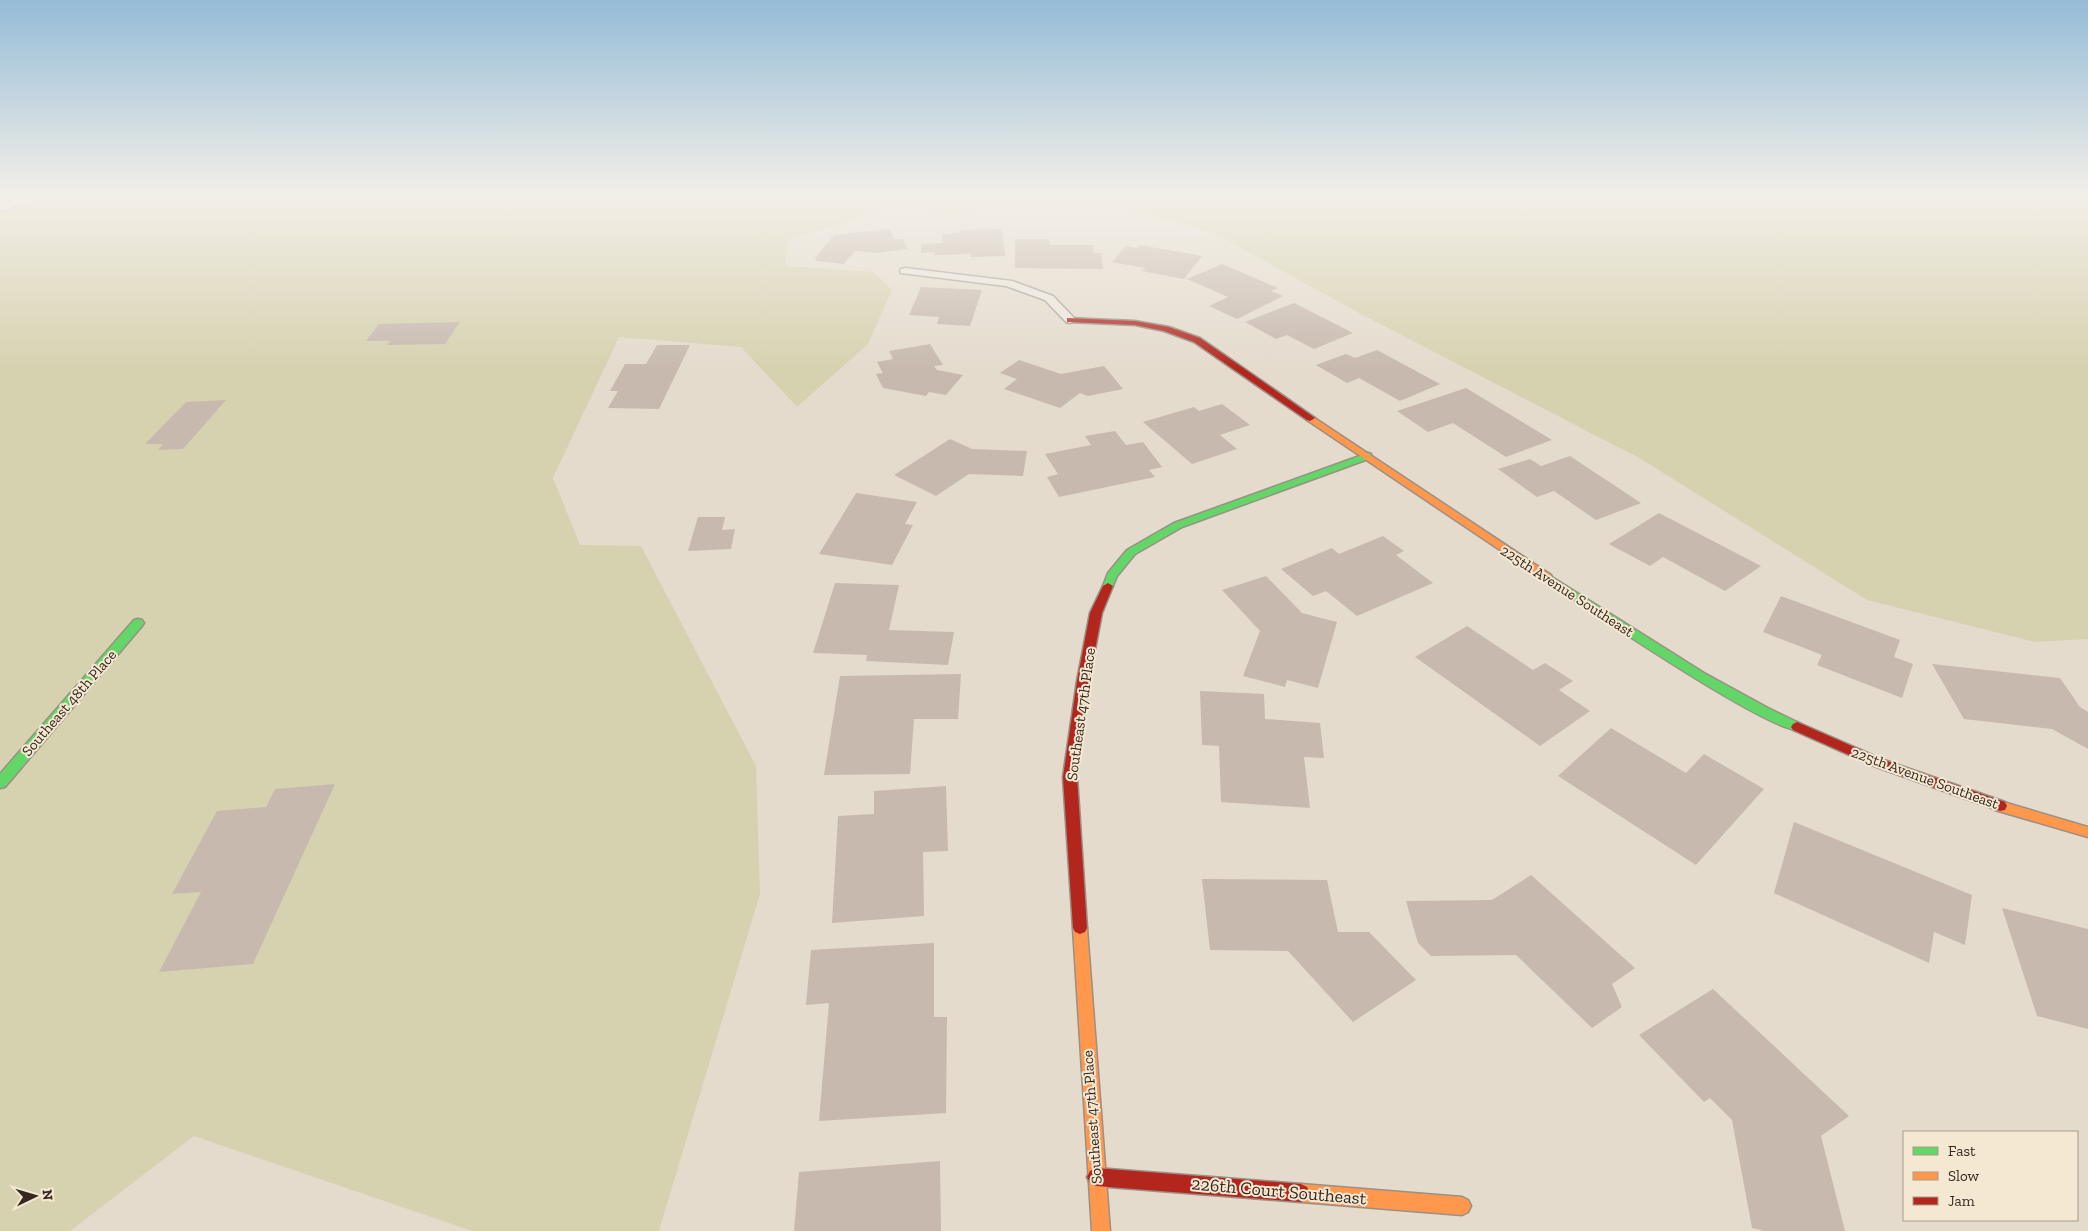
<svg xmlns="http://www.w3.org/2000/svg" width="2088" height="1231" font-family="'Zilla Slab',serif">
  <rect width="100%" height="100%" fill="#e4dbcd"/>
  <path fill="#d6d2b0" d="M0,197h1015l-66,18 -48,-16 -59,25 -54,15 -3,27 88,6 19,18 -24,54 -71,63 -56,-60 -122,-10 -66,141 27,67 61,1 115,220 4,128 -101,337h-187l-278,-95 -124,95h-70z
    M1089,197h999v442l-53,3 -168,-42 -226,-141 -282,-146 -145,-80z"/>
  <path fill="#c7b9ae" d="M890,229l4,10h9l5,10 -32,4 -21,-2 -11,13 -28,-3 -1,-3 19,-23z
    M1002,229l3,27 -35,1 1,-3 -36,1v-3l-14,1v-9l21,-1v-9l18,-1v-3z
    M1015,239h34l1,6h43l1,8h7l2,16 -88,-1z
    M1140,245l62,11 -18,23 -42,-8 3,-3 -33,-6 14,-16 12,2z
    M1222,264l56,24 -7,3 12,5 -46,23 -28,-13 19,-9 -41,-18z
    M921,287l61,3 -12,36 -33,-2 2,-7 -30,-2z
    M1294,303l59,30 -39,16 -27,-14 -11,4 -31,-17z
    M460,322l-15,22 -58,1 3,-4h-24l13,-17z
    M930,344l13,21 -9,1 3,4 26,5 -17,20 -17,-3 -3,4 -43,-8 -7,-14 7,-1 -6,-11 16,-3 -4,-8z
    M657,345h33l-31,64 -51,-1 10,-17h-8l15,-27h21z
    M1377,350l63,34 -40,17 -41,-23 -12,5 -31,-18 30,-11 9,4z
    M1019,360l42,14 43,-8 19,23 -35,7 -8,-3 -20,15 -56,-19 13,-10 -17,-6z
    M1466,388l86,52 -46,17 -53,-34 -25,9 -31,-21z
    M226,400l-43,49 -25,1 5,-6h-18l41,-42z
    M1222,404l28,21 -30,10 17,14 -45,15 -49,-42 51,-15 5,4z
    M1115,431l11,14 17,-3 19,25 -13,3 6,7 -96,20 -12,-20 11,-3 -13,-20 46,-9 -6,-9z
    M950,439l22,10 55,2 -4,25 -54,-2 -33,22 -42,-21z
    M1570,456l71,47 -45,17 -42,-29 -17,6 -39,-28 32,-10 11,7z
    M856,493l61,9 -12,22 8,1 -21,40 -73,-11z
    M1659,513l102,53 -36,25 -62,-34 -13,9 -41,-22z
    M698,517h27l-3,13 13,-1 -4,20 -43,2z
    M1383,536l21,15 -8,4 37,28 -76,33 -31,-25 -13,5 -32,-27 51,-21 7,6z
    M1266,576l36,37 35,9 -19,66 -31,-8 -2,7 -42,-11 17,-45 -38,-41z
    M835,583l64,2 -10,45 65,2 -6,33 -82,-4 1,-6 -54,-2z
    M1781,596l119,44 -6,17 19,7 -11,34 -85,-33 5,-10 -59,-23z
    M1467,626l66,44 12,-7 28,18 -14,9 31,21 -50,35 -125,-89z
    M1932,664l128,14 20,29 8,5v37l-36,-20 -88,-10z
    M961,674l-3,45h-44l-4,55 -86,1 16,-99z
    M1200,691l64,3 1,25 55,4 4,35 -20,-1 6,51 -89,-6 -2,-56 -17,-1z
    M1611,728l75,45 18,-19 60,35 -68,76 -138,-89z
    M335,784l-82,180 -94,8 42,-80 -29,2 45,-83 49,-4 9,-18z
    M946,786l2,65 -25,1 1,64 -92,7 6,-107 36,-2v-23z
    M1794,822l178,73 -7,50 -31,-13 -5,31 -155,-70z
    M1531,875l104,93 -23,16 10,23 -30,21 -76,-73 -85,1 -13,-13 -12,-42 86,-1z
    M1202,879l125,1 11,52h31l47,48 -63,42 -65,-71 -78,-1z
    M2002,908l86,21v100l-51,-13z
    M934,943v74h13l-1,96 -127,8 10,-118 -23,2 5,-55z
    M1713,989l136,127 -28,20 24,95h-81l-12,-3 -20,-108 -22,-22 -6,4 -65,-67z
    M940,1161l1,70h-147l5,-59z"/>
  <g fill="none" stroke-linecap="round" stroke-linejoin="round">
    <g stroke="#a9a096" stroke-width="3">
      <path id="lane" d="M905,268l107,13 41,15 23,24 -6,3 -4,-1 -21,-22 -39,-14 -105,-13 -1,-2 1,-2z"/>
    </g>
    <g stroke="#a9a096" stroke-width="2">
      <path id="street" d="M13,197h25l-2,3 -36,11v-10z"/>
    </g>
    <g stroke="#999086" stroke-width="3">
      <path id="fast" d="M1368,453l3,1v4l-189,69 -47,27 -18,22 -5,12 -4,1 -5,-3 5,-13 19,-23 47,-27z
        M1547,574l157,99 64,35 33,16 2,3 -2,3c-25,8 -225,-129 -258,-151l-1,-2z
        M138,619l4,1 2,3 -2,3 -137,161 -5,1v-14l134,-154z"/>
    </g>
    <g stroke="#999086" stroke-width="3">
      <path id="slow" d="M1310,415l241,160 1,2 -1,2h-8l-236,-159 -2,-2z
        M2000,801l88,26v10l-93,-27 -2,-4 2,-4z
        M1080,922l5,2 2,4 23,303h-18l-19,-303 2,-4z
        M1301,1184l161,13 6,3 3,6 -3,6 -6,3 -161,-13 -6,-3 -3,-6 3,-6z"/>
    </g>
    <g stroke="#999086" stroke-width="3">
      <path id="jam" d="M1067,318l68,3 34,6 31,11 115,80 -5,3 -3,-1 -113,-78 -30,-11 -29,-6 -65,-3h-3z
        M1108,583l5,3 -11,27 -13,68 -12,96 10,151 -2,4 -5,2 -5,-2 -2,-4 -10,-151 14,-96 13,-68 13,-27z
        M1797,722l87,38 121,42 2,4 -2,4 -5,1 -126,-45 -81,-36 -2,-3 2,-3z
        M1096,1168l205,16 6,3 3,6 -3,6 -6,3 -205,-16 -6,-3 -3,-6 3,-6z"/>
    </g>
    <use href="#lane" fill="#ece7df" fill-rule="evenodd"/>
    <use href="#street" fill="#ece7df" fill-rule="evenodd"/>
    <use href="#fast" fill="#63d668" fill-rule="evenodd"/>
    <use href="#slow" fill="#ff974d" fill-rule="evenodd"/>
    <use href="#jam" fill="#b3261e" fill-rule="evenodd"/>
  </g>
  <linearGradient id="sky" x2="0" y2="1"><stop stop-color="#95bcd7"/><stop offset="0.53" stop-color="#f3efe8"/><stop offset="1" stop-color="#f3efe8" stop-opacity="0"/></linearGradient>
  <rect width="2088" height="369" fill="url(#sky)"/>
  <g text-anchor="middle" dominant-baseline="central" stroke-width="4" stroke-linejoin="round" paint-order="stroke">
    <g font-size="15" fill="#37281e" stroke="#f5e8d3">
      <text transform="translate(1567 591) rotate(33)">225th Avenue Southeast</text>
      <text transform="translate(69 703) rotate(-49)">Southeast 48th Place</text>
      <text transform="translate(1081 714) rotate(-82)">Southeast 47th Place</text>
      <text transform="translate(1925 778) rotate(20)">225th Avenue Southeast</text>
      <text transform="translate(1092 1117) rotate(-94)">Southeast 47th Place</text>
    </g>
    <g font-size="18" fill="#37281e" stroke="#f5e8d3">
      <text transform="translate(1279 1191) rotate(5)">226th Court Southeast</text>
    </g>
  </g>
  <rect x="1903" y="1131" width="175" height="90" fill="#f5e8d3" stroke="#a99b8b"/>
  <rect x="1913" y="1147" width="25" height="8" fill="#63d668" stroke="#a99b8b"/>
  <text x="1948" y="1156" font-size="15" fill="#37281e">Fast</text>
  <rect x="1913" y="1172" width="25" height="8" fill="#ff974d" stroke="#a99b8b"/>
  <text x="1948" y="1181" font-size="15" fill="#37281e">Slow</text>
  <rect x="1913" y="1197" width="25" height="8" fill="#b3261e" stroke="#a99b8b"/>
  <text x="1948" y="1206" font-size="15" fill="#37281e">Jam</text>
  <g transform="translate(35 1196) rotate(85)" stroke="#f5e8d3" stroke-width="4" paint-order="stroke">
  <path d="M0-4L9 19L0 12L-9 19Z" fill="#37281e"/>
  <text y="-8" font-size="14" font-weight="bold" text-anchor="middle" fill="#37281e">N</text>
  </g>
</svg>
